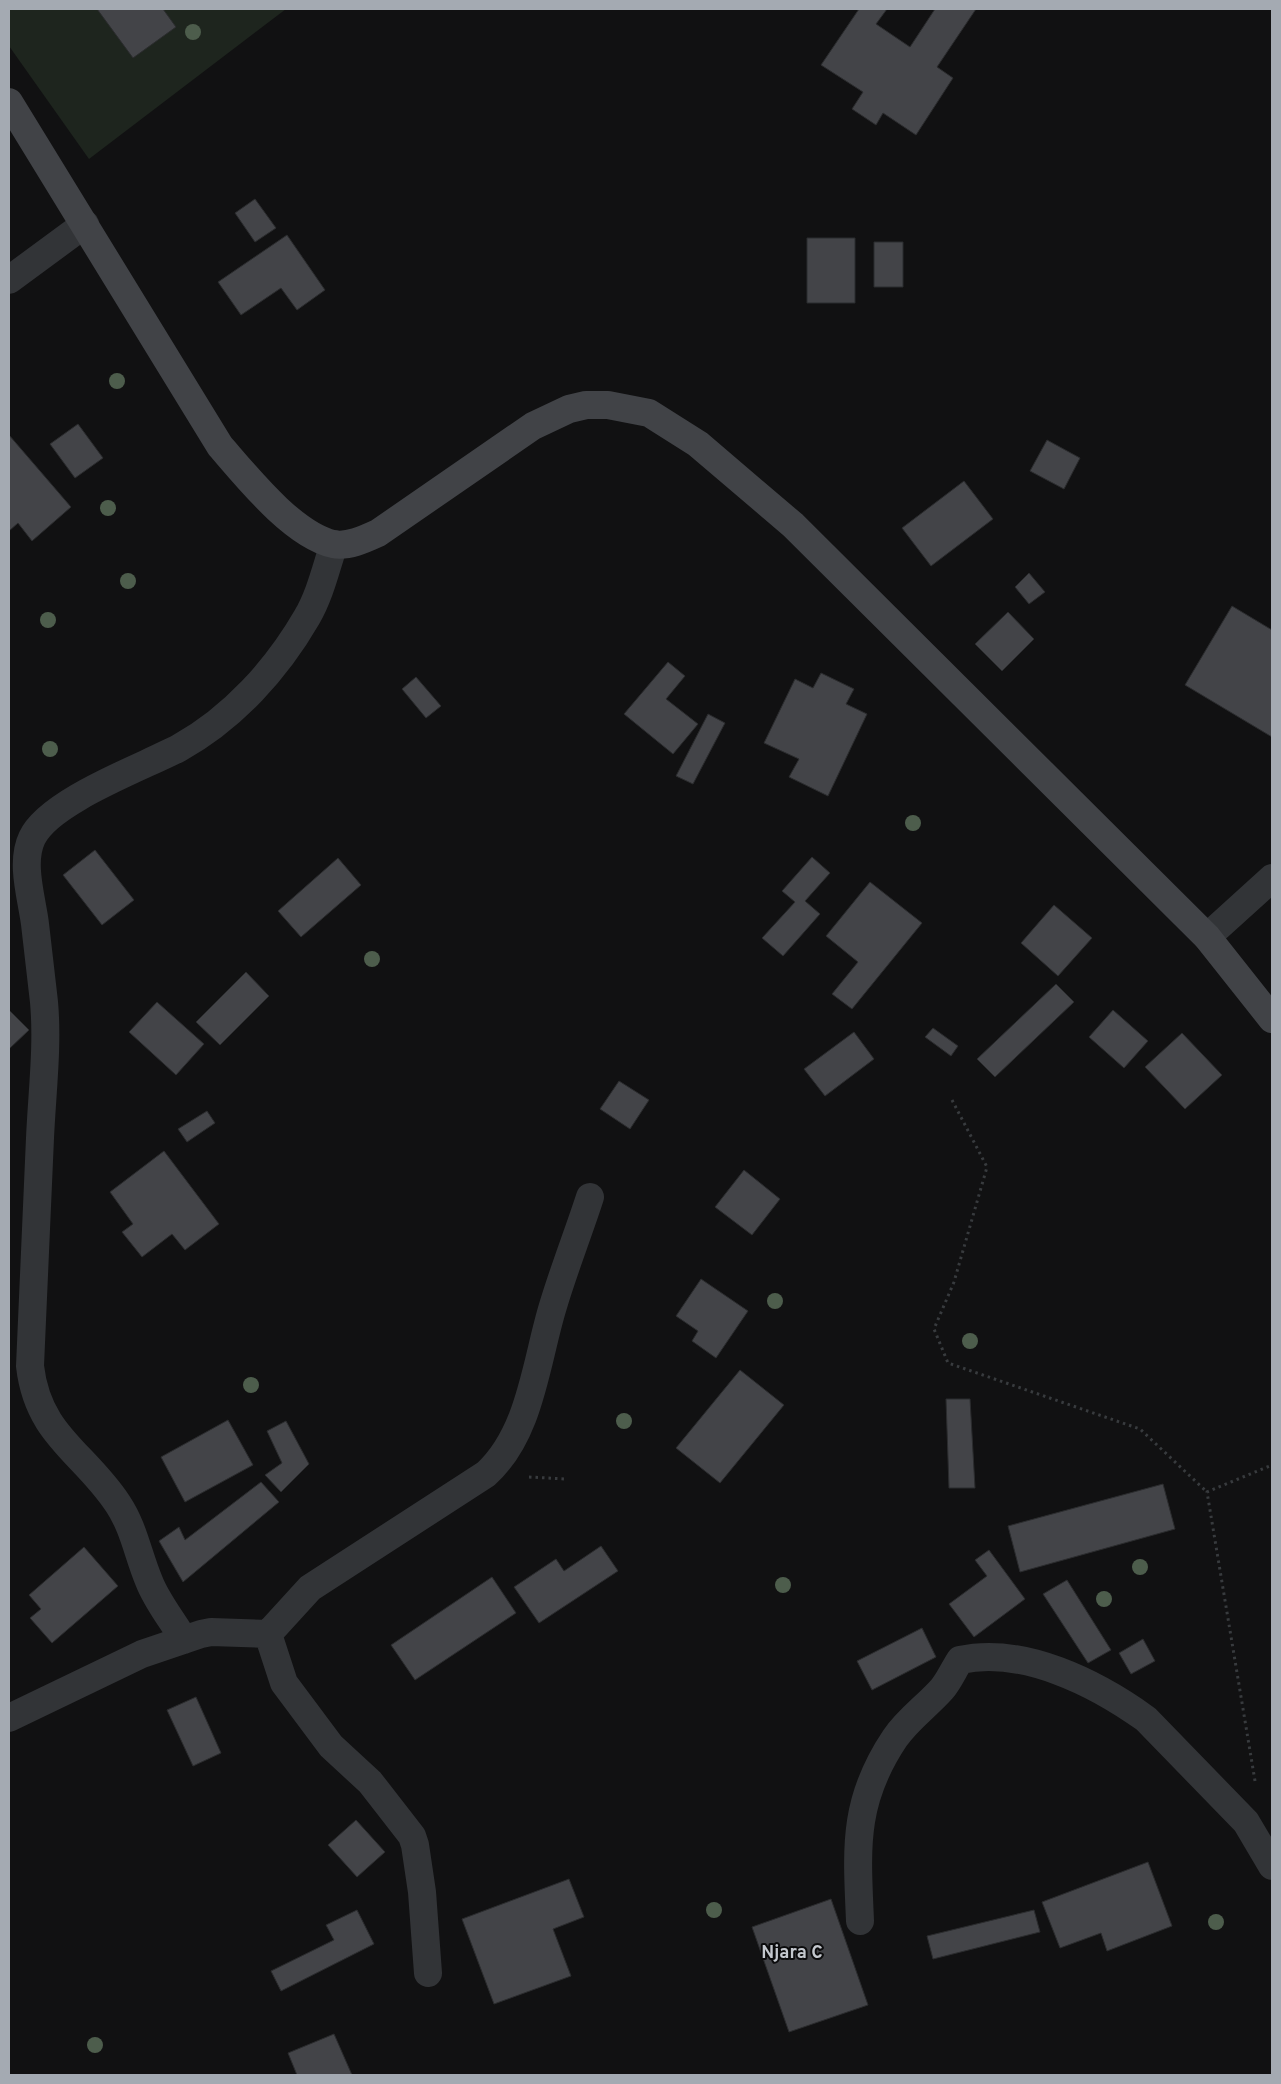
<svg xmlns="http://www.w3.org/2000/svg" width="1281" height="2084" font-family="Overpass,sans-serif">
  <rect width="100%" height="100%" fill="#111112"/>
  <path fill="#1e251e" d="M9,9h277l-197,150 -80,-113z"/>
  <path fill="#434448" stroke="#2b2c2e" d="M97,9h66l13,18 -43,31z
    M859,9h28l-11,15 34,23 25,-38h41l-39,58 16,11 -37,57 -33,-22 -7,12 -24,-16 11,-17 -42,-27z
    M255,199l21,29 -21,14 -20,-29z
    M287,235l38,55 -28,20 -16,-22 -40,27 -23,-33z
    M807,238h48v65h-48z
    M874,242h29v45h-29z
    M78,424l25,34 -28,20 -25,-34z
    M9,435l62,72 -39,34 -14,-18 -9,8z
    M1047,440l33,18 -16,31 -34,-18z
    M964,481l29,38 -62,47 -29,-38z
    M1029,573l16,19 -16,12 -14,-17z
    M1232,606l40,24v107l-87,-52z
    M1008,612l26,27 -32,32 -27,-27z
    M668,662l17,14 -19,23 32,25 -25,30 -49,-40z
    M821,673l33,16 -8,15 21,10 -39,82 -39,-19 10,-18 -35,-16 31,-64 18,9z
    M416,677l25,29 -15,12 -24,-29z
    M708,714l17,9 -32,61 -17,-8z
    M95,850l39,50 -32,25 -39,-50z
    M812,857l18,16 -25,28 15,13 -37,42 -21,-18 33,-36 -13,-11z
    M338,858l23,27 -60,52 -23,-26z
    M870,882l52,41 -70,86 -20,-15 26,-32 -32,-26z
    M1054,905l38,33 -34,38 -37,-33z
    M246,972l23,24 -49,49 -24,-23z
    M1056,984l18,18 -79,75 -18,-18z
    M157,1002l47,42 -28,31 -47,-43z
    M9,1010l20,20 -20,19z
    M1113,1010l35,31 -24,27 -35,-31z
    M933,1028l25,18 -7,10 -26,-19z
    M854,1032l20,27 -49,37 -21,-27z
    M1182,1033l40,42 -37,34 -40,-42z
    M619,1081l30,19 -19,29 -30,-20z
    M207,1111l8,12 -28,19 -9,-13z
    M164,1151l55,73 -34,26 -13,-16 -30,23 -20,-25 11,-8 -23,-32z
    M744,1170l36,29 -28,36 -37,-28z
    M701,1279l47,32 -32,47 -24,-17 6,-10 -22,-15z
    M740,1370l44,35 -64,78 -44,-35z
    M946,1399h24l5,89h-26z
    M228,1420l25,45 -68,37 -24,-45z
    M286,1421l23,43 -28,28 -16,-17 17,-12 -15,-32z
    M261,1482l18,20 -96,80 -24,-41 20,-14 6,13z
    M1163,1484l12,45 -155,43 -12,-46z
    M601,1546l17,25 -79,52 -25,-36 42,-28 8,12z
    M84,1547l34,39 -66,57 -22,-25 11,-9 -12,-14z
    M989,1550l36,49 -51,38 -25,-33 38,-28 -12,-16z
    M492,1577l24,36 -101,67 -24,-35z
    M1067,1580l44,70 -23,13 -45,-69z
    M922,1628l14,29 -64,33 -15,-29z
    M1143,1639l12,22 -24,13 -12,-21z
    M196,1697l25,56 -28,13 -26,-56z
    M356,1820l29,32 -28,25 -29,-32z
    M1148,1862l24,64 -65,25 -6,-18 -41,15 -18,-46z
    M569,1879l15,38 -31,12 18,47 -77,28 -32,-85z
    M831,1899l37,106 -79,27 -37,-105z
    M357,1910l17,34 -93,47 -10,-20 63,-31 -8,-15z
    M1034,1910l6,22 -107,27 -6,-23z
    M334,2034l18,41h-55l-9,-22z"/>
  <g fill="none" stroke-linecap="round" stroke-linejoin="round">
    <path stroke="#383b3e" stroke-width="3" stroke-dasharray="2.5 4" stroke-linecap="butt" d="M952,1100l35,67 -33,115 -20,47 14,34 192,66 67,63
      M529,1477l36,2
      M1255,1781l-48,-289 65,-27"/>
    <path stroke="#323437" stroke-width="28" d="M9,280l76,-56
      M1207,937l65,-59
      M268,1634l16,49 47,63 39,36 42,54 3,9 7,47 6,81
      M184,1640c-11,-19 -27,-38 -35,-59 -11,-26 -15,-53 -31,-77 -34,-52 -80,-68 -88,-138 4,-76 7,-152 10,-228 2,-45 8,-92 4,-136 -3,-26 -6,-52 -9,-78 -3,-25 -15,-61 -3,-86 17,-37 111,-71 147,-90 54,-30 98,-79 128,-131 13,-22 19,-49 27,-73
      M9,1718l133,-64 59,-20 10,-2 57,2 42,-46 176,-114c45,-41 50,-113 67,-168 11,-37 25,-72 37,-109
      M860,1921c-3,-72 -8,-119 35,-183 13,-19 32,-32 47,-49 7,-8 12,-20 18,-29 63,-14 136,23 186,59l100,103 26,44"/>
    <path stroke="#414347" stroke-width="28" d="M9,102l211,344c27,31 72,88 113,98 15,3 32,-5 45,-11l155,-107 36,-17 17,-4h22l41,8 49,31 95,81 414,412 65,82"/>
  </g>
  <g fill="#4d5d4c">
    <circle cx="193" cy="32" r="8"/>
    <circle cx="117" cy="381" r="8"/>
    <circle cx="108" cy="508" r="8"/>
    <circle cx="128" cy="581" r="8"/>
    <circle cx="48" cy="620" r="8"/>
    <circle cx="50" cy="749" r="8"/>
    <circle cx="913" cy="823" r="8"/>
    <circle cx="372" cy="959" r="8"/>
    <circle cx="775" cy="1301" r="8"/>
    <circle cx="970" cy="1341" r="8"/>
    <circle cx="251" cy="1385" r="8"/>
    <circle cx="624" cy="1421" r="8"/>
    <circle cx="1140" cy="1567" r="8"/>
    <circle cx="783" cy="1585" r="8"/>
    <circle cx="1104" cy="1599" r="8"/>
    <circle cx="714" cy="1910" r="8"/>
    <circle cx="1216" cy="1922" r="8"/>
    <circle cx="95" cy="2045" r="8"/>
  </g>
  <g text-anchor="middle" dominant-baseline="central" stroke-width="4" stroke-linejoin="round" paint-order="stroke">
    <g font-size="18" font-weight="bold" fill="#c4c8ce" stroke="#0c0c0d">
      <text x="792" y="1953">Njara C</text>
    </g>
  </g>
  <rect width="1281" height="2084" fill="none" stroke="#a4aab2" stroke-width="20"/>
</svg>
